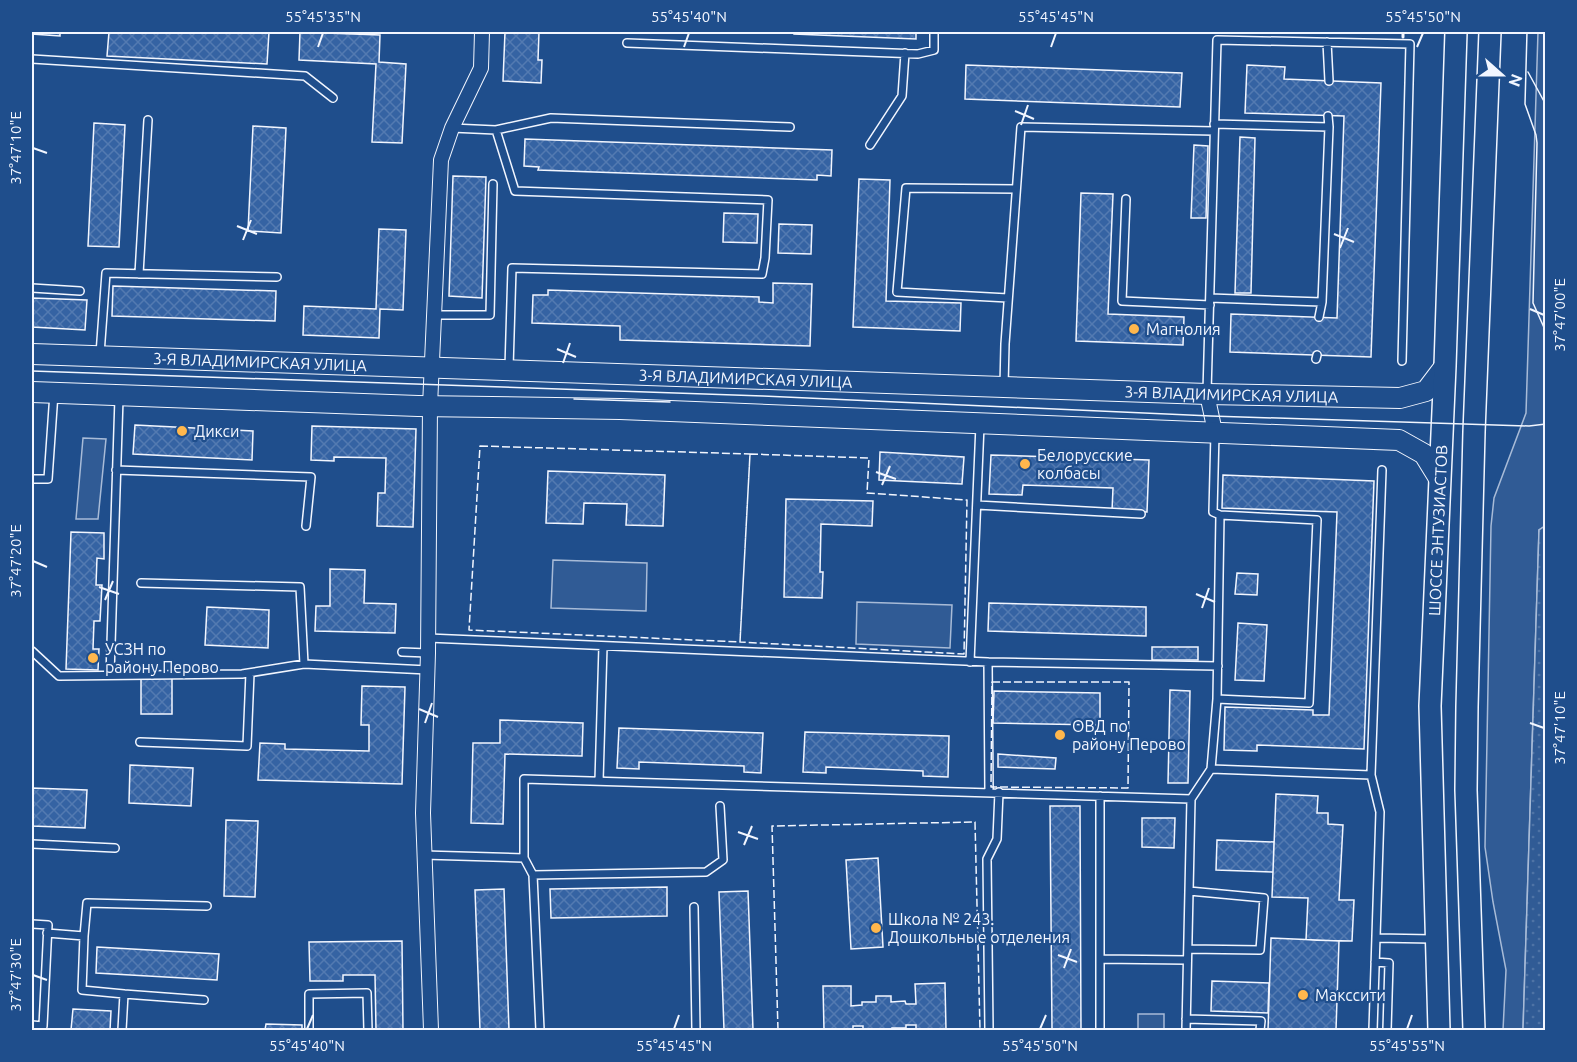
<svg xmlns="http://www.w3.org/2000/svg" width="1577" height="1062" font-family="Ubuntu,sans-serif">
  <defs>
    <pattern id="park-dots" width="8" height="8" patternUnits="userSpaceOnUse" patternTransform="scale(1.5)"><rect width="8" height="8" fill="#305b95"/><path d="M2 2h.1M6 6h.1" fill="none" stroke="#4e73a5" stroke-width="1.8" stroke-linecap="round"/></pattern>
    <pattern id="building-cross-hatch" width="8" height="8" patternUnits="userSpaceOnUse" patternTransform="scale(1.5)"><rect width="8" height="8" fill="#3563a3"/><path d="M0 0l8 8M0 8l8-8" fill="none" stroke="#537ab1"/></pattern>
  </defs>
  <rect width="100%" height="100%" fill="#1f4e8c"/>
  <path fill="#305b95" stroke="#a8bbd7" stroke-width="1.5" d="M1538,32h7l1,494 -7,4 -16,500h-20l3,-60 -13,-68 -8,-55 6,-321 3,-28 32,-85z
    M83,438l23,1 -8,80h-22z
    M553,560l94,3 -1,48 -95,-3z
    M857,602l95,3 -2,43 -94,-4z
    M1138,1014h26v16h-26z"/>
  <path fill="url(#park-dots)" stroke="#a8bbd7" stroke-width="1.5" d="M1545,526l1,504h-23l16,-500z"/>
  <path fill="url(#building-cross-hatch)" stroke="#f2f6ff" stroke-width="1.5" d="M32,32h28v4l-28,-2z
    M109,32h160l-2,32 -160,-8z
    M300,32l80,3 -1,27 27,2 -4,79 -30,-1 4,-78 -77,-4z
    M505,32h34l-1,28h4l-1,23 -38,-2z
    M794,32h122v7l-122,-5z
    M966,65l216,8 -2,34 -215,-8z
    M1247,65l38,2 -1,12 97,4 -10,274 -141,-5 1,-38 106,4 7,-202 -99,-3z
    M94,123l31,2 -6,122 -31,-1z
    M253,126l33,2 -5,105 -33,-2z
    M1240,137l15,1 -4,155h-16z
    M525,139l307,11 -1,26 -14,-1v5l-279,-10 1,-3 -15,-1z
    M1194,145l14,1 -2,72h-15z
    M453,176l33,1 -4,121 -33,-2z
    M859,179l31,1 -4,121 75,2 -1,28 -107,-4z
    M1081,193l32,1 -5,120 76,3 -1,28 -107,-4z
    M724,213l34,1 -1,29 -34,-1z
    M779,224l33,1 -1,29 -33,-1z
    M379,229l27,1 -3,80 -23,-1 -1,29 -76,-3 1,-29 72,3z
    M773,283l39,1 -2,62 -190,-6v-14l-88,-3 1,-28h15v-5l211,7v5l14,1z
    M113,286l163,5 -1,30 -163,-5z
    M32,298l55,2 -2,30 -53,-3z
    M135,425l118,6 -1,29 -119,-6z
    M312,426l104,3 -3,98 -36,-1 1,-33h7l1,-35 -52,-1v4l-23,-1z
    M880,452l84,5 -2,27 -83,-4z
    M991,455l158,5 -2,52 -35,-1 1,-23 -90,-3 -1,10 -33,-1z
    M548,471l117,4 -2,51 -37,-1 1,-21 -43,-1 -1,21 -37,-1z
    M1223,475l151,6 -10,268 -107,-4v6l-33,-1 1,-43 88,3v5h16l8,-203 -115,-4z
    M786,499l87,2 -1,25 -51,-2 -1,48h3l-1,26 -38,-1z
    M71,532l33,1v26l-7,-1 -1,27h6l-2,36h-6l-1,28h6l-1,21 -32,-1z
    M330,569l35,1 -1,33 32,1 -1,29 -80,-2 1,-25h14z
    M1237,573l21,1 -1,21 -22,-1z
    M989,603l157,4v29l-158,-5z
    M207,607l62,3 -1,38 -63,-3z
    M1238,623l29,2 -3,56 -29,-1z
    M1152,647h46v13h-46z
    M141,675h31v39h-31z
    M362,686l43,1 -3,97 -144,-4 2,-37 25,1v5l84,2v-26h-8z
    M1170,690l20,1 -2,92h-20z
    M994,691l106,2v32l-107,-2z
    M500,720l83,3 -1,33 -77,-2 -2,70 -32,-1 2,-80h27z
    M619,728l144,5 -2,40 -17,-1v-6l-105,-4v7l-22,-1z
    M805,732l144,4 -1,41 -25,-1v-5l-97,-4v6l-23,-1z
    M998,754l58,4 -1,11 -57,-2z
    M130,765l63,3 -2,38 -62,-3z
    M32,788l55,2 -2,38 -53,-2z
    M1276,794l42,2 -1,17h11v11l15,1 -4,75h15l-2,41 -46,-1 2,-42 -36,-1z
    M1050,806h30l1,224h-29z
    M1142,818h33l-1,30 -32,-1z
    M226,820l32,1 -3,76 -31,-1z
    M1217,840l57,2 -1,30 -57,-2z
    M878,858l5,89 -32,2 -5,-89z
    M667,887v29l-116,2 -1,-29z
    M504,889l5,141h-29l-5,-140z
    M748,891l5,139h-29l-5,-138z
    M1271,938l68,3 -3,89h-68z
    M402,941l1,89h-27l-1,-55h-32v6h-33l-1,-39z
    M97,947l122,7 -2,26 -121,-7z
    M1212,981l57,2 -1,30 -57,-2z
    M945,983l1,47h-30v-5h-10v3h-14v2l-29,-1v-3h-10v4h-29l-1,-44h28v20l11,-1v-3h14v-6h15v6l14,-1 1,3h10l-1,-20z
    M73,1009l38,2 -1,19h-39z
    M266,1024l36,1v5h-37z"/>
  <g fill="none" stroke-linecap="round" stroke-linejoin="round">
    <g stroke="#f2f6ff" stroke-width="10">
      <path id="lane" d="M1327,42l2,39
        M627,43l291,11 16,-4v-18
        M32,59l273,17 28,22
        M1328,116l1,11
        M452,128l44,2 19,61 253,9 -3,58 -3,16 -250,-6 -3,100
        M496,130l55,-12 239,9
        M870,145l32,-49 3,-43
        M1126,199l-4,102 88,4
        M139,274l9,-154
        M32,288l48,3
        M1008,298l-111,-6 9,-104 110,1
        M1210,298l112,4 7,-175 -115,-3
        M434,315h56l3,-131
        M1319,317l3,-15
        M100,354l6,-81 171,4
        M1316,359l1,-4
        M1004,386l1,-42 16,-217 193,4
        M1207,392l10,-352 193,4 -8,317
        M1215,433l-2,79 7,3 97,5 -8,183 -92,-4
        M116,470l195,7 -5,49
        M32,479h16l6,-86
        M977,505l164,9
        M141,583l159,4 4,77
        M428,638l560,24 1,130
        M32,651l27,25 183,-2 62,-10 124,6
        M402,652l26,1
        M970,662l10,-237
        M988,662l230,4
        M110,675l9,-277
        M140,742l107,4 3,-73
        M1211,769l160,6 11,-305
        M1371,775l9,37 -7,218
        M599,781l4,-135
        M1191,799l20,-30 6,-70 3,-184
        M32,844l83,4
        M424,855l100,3v-79l667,20 -5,231
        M524,858l9,17 7,155
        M533,875l173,-3 17,-12 -3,-54
        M694,907l2,123
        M32,924l16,1 -5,101 -11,-1
        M47,933l37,3 -2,54 42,4
        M84,936l3,-33 120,3
        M1376,938l57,1
        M1188,949l72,1 4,-52 -75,-7
        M1100,959l87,1
        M1375,962l14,1 -2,67
        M1186,1019l75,2 -1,9
        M122,1030l2,-36 80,6
        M309,1030v-36l58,-1 1,37
        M989,1030l-2,-171 10,-20 2,-47
        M1100,1030v-234"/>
    </g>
    <g stroke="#f2f6ff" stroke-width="16">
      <path id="street" d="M1207,394l8,38
        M431,1030l-8,-217 5,-160 2,-247 11,-246 11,-32 29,-60 1,-36"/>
    </g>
    <g stroke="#f2f6ff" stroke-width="22">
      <g id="secondary">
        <path id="s1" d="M32,354l1175,40 193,4 26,-7 19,-25"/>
        <path d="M32,392l386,14 202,3 779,31 25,14 16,26"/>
      </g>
    </g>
    <g stroke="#f2f6ff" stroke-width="24">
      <g id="primary">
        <path id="s2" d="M1439,1030l-9,-324 15,-340 11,-334"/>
        <path d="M1474,1030l-8,-240 1,-83 7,-275 16,-400"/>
      </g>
    </g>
    <use href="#lane" stroke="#1f4e8c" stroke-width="7"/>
    <use href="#street" stroke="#1f4e8c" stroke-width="14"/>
    <use href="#secondary" stroke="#1f4e8c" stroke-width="20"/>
    <use href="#primary" stroke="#1f4e8c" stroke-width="21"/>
    <path stroke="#f2f6ff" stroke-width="1.5" d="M1527,32l-2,72 11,31 1,8 -4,160 13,29
      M1528,72l18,33
      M32,371l731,25 448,20 318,10 17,-2
      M574,399l96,3"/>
    <path stroke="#f2f6ff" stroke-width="1.5" stroke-dasharray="8 3" stroke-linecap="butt" d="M480,446l270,8 -10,188 -271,-12z
      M750,454l119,4 -2,35 100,7 -3,154 -224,-12z
      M992,682h137l-1,106 -137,-1z
      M778,1030l-6,-204 203,-4 5,208"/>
    <path stroke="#f2f6ff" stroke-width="3" d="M1362,32h19
      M1403,37v-5"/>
  </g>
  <path fill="none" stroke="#f2f6ff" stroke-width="2" d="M318,47l5,-14M684,47l5,-14M1051,47l5,-14M1417,47l6,-14M1015,111l19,8M1021,125l7,-20M33,148l14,5M237,226l20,8M1334,234l20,8M243,240l8,-20M1340,248l8,-20M1530,309l14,6M557,349l19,8M563,363l7,-20M876,472l20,7M882,485l8,-19M33,561l14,6M99,587l20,7M1196,594l19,8M105,600l8,-19M1202,608l7,-20M419,709l19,8M425,723l7,-20M1530,723l14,5M738,832l20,7M744,845l8,-19M1058,955l19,7M1064,968l7,-19M33,975l14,5M307,1029l6,-14M674,1029l5,-14M1040,1029l6,-14M1407,1029l5,-14"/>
  <g fill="#ffb74d" stroke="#1f4e8c" stroke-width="2">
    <circle cx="1134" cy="329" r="6"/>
    <circle cx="182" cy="431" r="6"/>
    <circle cx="1025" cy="464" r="6"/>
    <circle cx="93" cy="658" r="6"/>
    <circle cx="1060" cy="735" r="6"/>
    <circle cx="876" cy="928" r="6"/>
    <circle cx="1303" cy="995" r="6"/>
  </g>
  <g text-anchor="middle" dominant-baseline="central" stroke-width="4.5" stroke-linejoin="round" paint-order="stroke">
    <g font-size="16" fill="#f2f6ff" stroke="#1f4e8c" text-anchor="start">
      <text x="1146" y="329">Магнолия</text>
      <text x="194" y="431">Дикси</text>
      <text x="1037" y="455">Белорусские<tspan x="1037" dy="18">колбасы</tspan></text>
      <text x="105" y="649">УСЗН по<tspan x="105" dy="18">району Перово</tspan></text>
      <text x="1072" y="726">ОВД по<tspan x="1072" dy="18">району Перово</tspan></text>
      <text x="888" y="919">Школа № 243.<tspan x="888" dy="18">Дошкольные отделения</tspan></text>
      <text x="1315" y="995">Макссити</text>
    </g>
    <g font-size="16" fill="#f2f6ff" stroke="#1f4e8c">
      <text stroke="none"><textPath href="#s1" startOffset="228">3-Я ВЛАДИМИРСКАЯ УЛИЦА</textPath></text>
      <text stroke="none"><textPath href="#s1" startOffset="714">3-Я ВЛАДИМИРСКАЯ УЛИЦА</textPath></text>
      <text stroke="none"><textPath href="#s1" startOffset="1200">3-Я ВЛАДИМИРСКАЯ УЛИЦА</textPath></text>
      <text stroke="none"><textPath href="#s2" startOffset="500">ШОССЕ ЭНТУЗИАСТОВ</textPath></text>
    </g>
  </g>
  <rect width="1577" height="1062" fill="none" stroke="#1f4e8c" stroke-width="66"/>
  <g transform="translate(1502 75) rotate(111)" stroke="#1f4e8c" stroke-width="4.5" paint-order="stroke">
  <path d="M0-4.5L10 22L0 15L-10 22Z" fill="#f2f6ff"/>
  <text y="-9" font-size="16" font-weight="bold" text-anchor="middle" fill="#f2f6ff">N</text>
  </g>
  <rect x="33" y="33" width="1511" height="996" fill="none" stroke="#f2f6ff" stroke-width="2"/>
  <g font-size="15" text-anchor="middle" fill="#f2f6ff">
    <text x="323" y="22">55°45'35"N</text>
    <text x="689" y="22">55°45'40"N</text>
    <text x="1056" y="22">55°45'45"N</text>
    <text x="1423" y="22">55°45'50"N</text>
    <text transform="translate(16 148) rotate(-90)" y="5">37°47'10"E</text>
    <text transform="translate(1560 315) rotate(-90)" y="5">37°47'00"E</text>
    <text transform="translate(16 561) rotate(-90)" y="5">37°47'20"E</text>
    <text transform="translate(1560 728) rotate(-90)" y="5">37°47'10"E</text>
    <text transform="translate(16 975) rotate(-90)" y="5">37°47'30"E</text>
    <text x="307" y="1051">55°45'40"N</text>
    <text x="674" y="1051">55°45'45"N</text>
    <text x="1040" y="1051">55°45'50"N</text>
    <text x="1407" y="1051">55°45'55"N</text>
  </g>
</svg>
